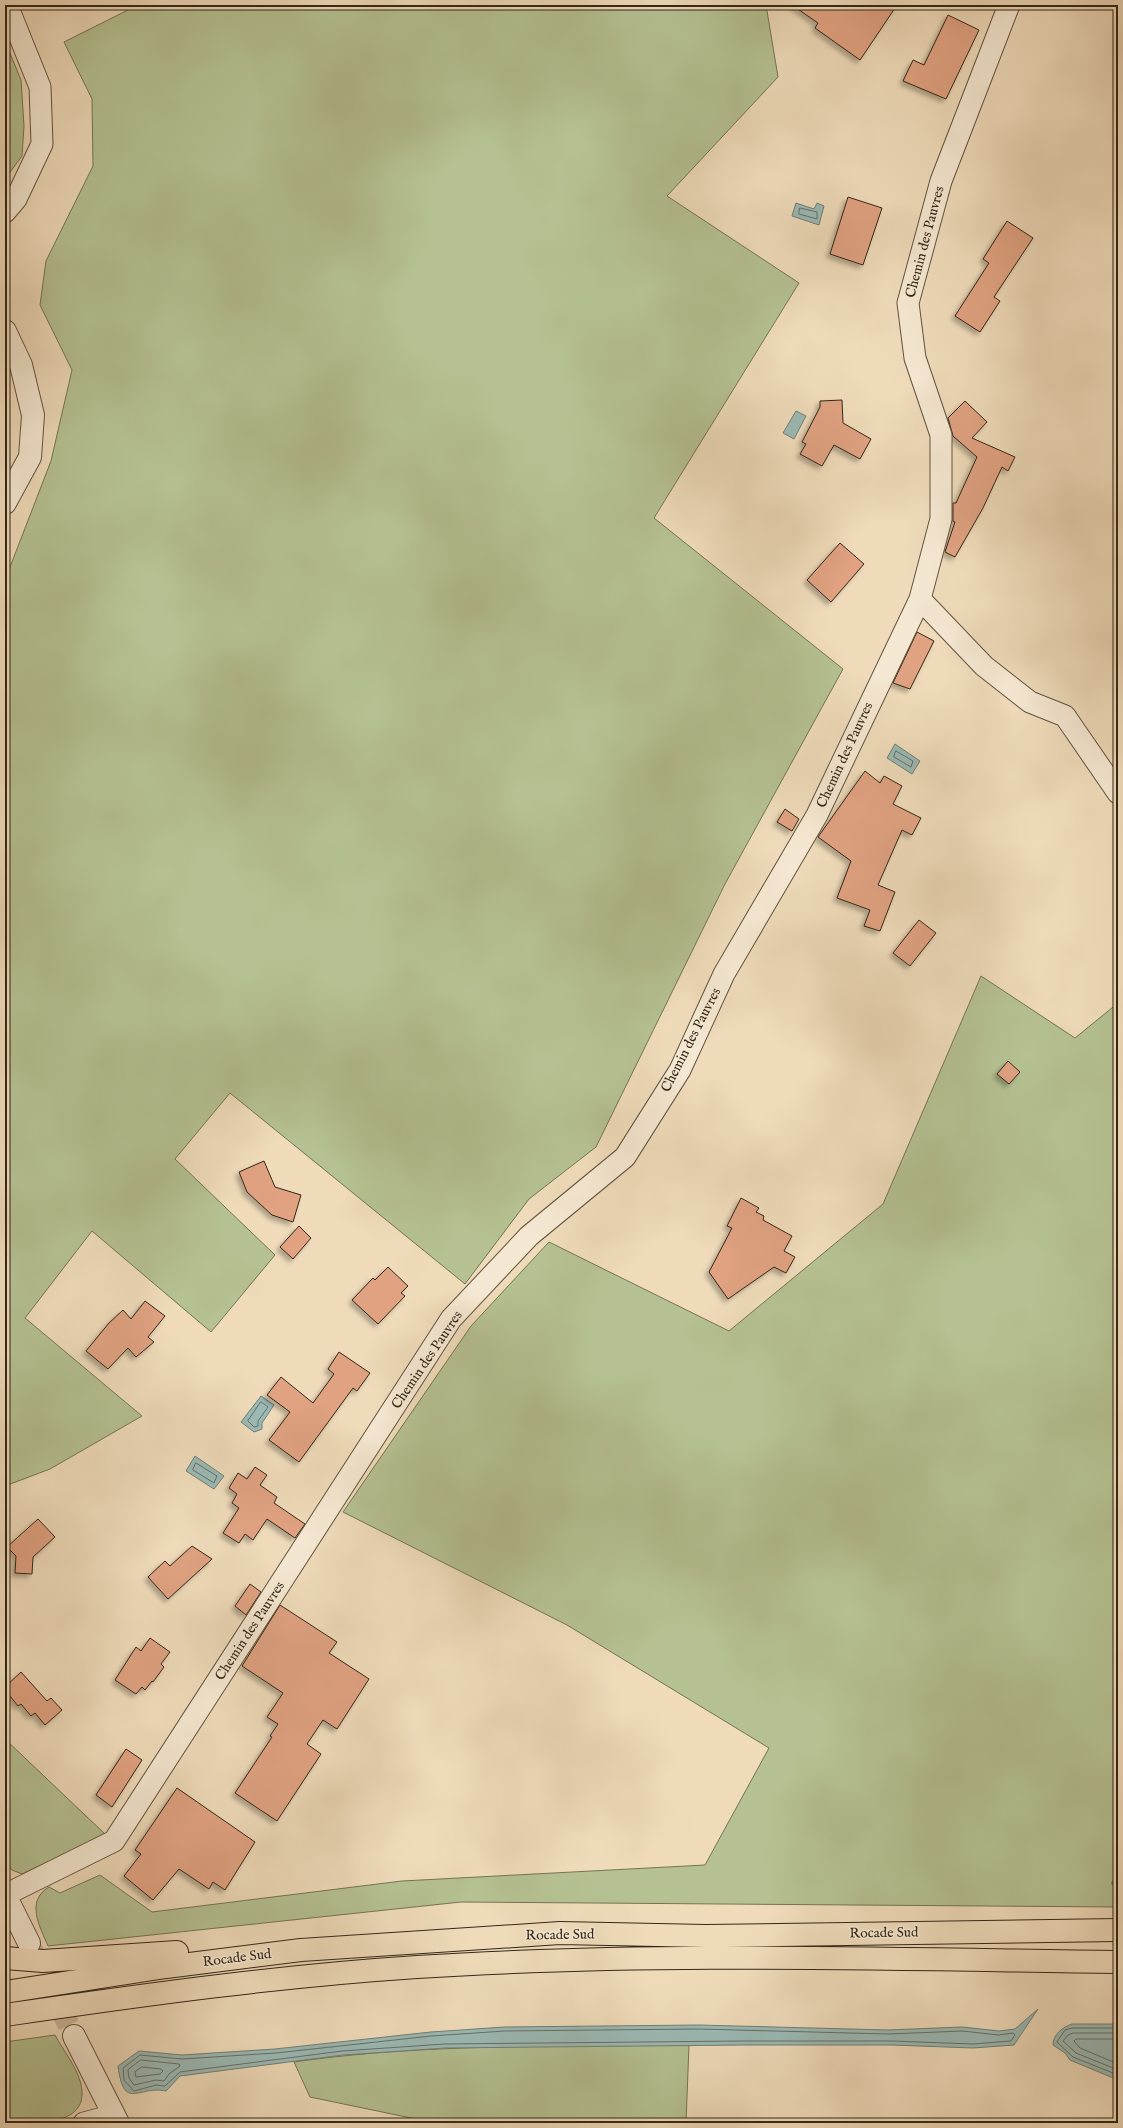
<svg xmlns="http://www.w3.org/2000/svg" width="1123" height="2128" font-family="'IM FELL English',serif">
  <defs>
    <filter id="shadow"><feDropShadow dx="-3.5" dy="3.5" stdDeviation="2" flood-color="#0004"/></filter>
  </defs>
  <rect width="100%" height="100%" fill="#efdbba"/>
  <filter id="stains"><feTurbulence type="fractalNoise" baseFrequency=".005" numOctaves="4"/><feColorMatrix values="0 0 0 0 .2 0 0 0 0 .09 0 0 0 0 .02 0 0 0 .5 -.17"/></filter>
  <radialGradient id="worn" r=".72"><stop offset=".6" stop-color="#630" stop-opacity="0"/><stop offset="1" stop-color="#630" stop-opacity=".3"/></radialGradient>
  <path fill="#b5c192" stroke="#747454" d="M138,5h628l12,72 -111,119 132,87 -145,235 189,151 -118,215 -129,263 -67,52 -64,85 -235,-191 -55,66 100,96 -64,77 -119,-101 -67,87 117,98 -92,53 -45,17v-906l46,-119 21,-91 -32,-65 6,-44 47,-95 -1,-67 -28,-57z
    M5,41l16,39 3,46 -2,30 -17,23z
    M981,976l94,62 43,-35v904l-657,-5 -413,44c-8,-19 -23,-45 1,-59l11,6 40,-18 52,37 250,-31 303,-16 64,-117 -202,-123 -224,-113 128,-186 78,-84 180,89 154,-127z
    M5,1739l101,96 -84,39 -10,-4 -7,-8z
    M55,2035c8,15 21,31 25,46 14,47 -47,42 -75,42v-81z
    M586,2045h103l-3,78h-251l-125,-26 -16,-35c97,-14 194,-15 292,-17z"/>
  <path fill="#9bbab6" stroke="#717f76" d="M796,203l18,6 3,-6 7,3 -5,19 -27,-9z
    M796,411l10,5 -12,23 -11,-6z
    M895,744l25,17 -8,13 -25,-16z
    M261,1396l13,9 -12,18v6l-8,3 -13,-10z
    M195,1456l29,20 -10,13 -28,-18z
    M1038,2009l-24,36 -41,3 -81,-3h-150l-297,3 -102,7 -163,21 -14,15c-28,-6 -42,21 -48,-25l21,-15 43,4 93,-6 156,-17 74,-5 194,-2 189,5 74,-3 37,4 16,-2z
    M1072,2024h46v56l-48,-20 -5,-7 -12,-8c0,-11 10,-18 19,-21z"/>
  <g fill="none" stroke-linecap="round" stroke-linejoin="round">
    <path stroke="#677066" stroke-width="1" d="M800,208l17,4v7l-18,-5z
      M896,751l17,10 -2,6 -17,-10z
      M261,1402l7,5 -10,14v5l-4,1 -6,-6z
      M196,1463l21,13 -3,7 -21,-13z
      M1118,2028h-46l-7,2 -8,12 16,15 45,18
      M699,2029l189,5 74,-3 37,4 14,-2 2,2 -4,6 -38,3 -81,-3h-150l-297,3 -103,7 -162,21 -15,14 -9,-1 -22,6 -10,-11 -1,-12 17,-13 42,4 94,-6 155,-17 74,-5z
      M1118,2033h-45l-5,2 -5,6 13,12 42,17
      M1118,2039h-42l-2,2 6,7 38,16
      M141,2060l38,4 1,2 -11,8 -5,7 -8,-1 -22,5 -5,-7 -1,-8z
      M142,2067l19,2 2,2 -3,3 -24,3 -1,-5z"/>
    <path stroke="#717f76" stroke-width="5.5" d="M1114,1883l4,-6"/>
  </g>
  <path fill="#e0a281" stroke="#332717" filter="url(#shadow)" d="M792,5h105l-37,55 -45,-32 3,-5z
    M948,15l31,15 -33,69 -43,-18 10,-21 11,5z
    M848,197l34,11 -19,57 -33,-11z
    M1007,221l26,17 -39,59 6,4 -20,31 -25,-16 34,-53 -6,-4z
    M842,400l1,23 28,16 -11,20 -26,-14 -12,21 -22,-12 6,-10 -4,-2 18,-35v-6z
    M965,401l22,21 -15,16 43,19 -7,14 -6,-4 -19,41 -28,49 -10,-5 10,-30 -2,-1v-18h3l21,-46 -24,-21 -5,-18z
    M840,543l24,21 -33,38 -24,-22z
    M917,632l17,9 -24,48 -17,-6z
    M865,771l15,12 4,-7 18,10 -9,18 28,14 -9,17 -10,-5 -24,55 17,7 -15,39 -16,-5 6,-16 -33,-12 14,-37 -33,-24z
    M785,809l14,10 -7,12 -15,-9z
    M919,920l17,13 -26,33 -17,-13z
    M1008,1061l12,11 -11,12 -12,-10z
    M264,1161l11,26 26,8 -8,27 -21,-7 -25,-23 -8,-20z
    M741,1198l18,10 -3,4 8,4 -1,4 29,16 -8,15 11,6 -9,16 -12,-6 -46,32 -19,-27 23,-44 -5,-2z
    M299,1226l12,12 -18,21 -13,-12z
    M388,1267l20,19 -7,7 4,3 -27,28 -26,-24 21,-22 2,2z
    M145,1301l20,15 -17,21 6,5 -18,15 -8,-9 -20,21 -22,-18 23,-28 14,-13 8,9z
    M339,1352l31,21 -13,18 -4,-3 -54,74 -30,-22 21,-28 -23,-17 14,-18 32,26 21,-29 -6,-5z
    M255,1467l12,8 -7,10 17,12 -3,6 31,21 -10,14 -28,-19 -14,21 -8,-6 -6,9 -16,-10 16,-25 -7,-5 5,-9 -8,-6 9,-15 9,6z
    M38,1519l17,18 -22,20 -1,17 -17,-1 1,-17 -9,-9z
    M192,1546l20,13 -44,40 -20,-22 17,-16 5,5z
    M250,1584l11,8 -15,23 -11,-9z
    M280,1605l57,37 -8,11 40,26 -32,50 -14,-9 -16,24 14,10 -44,67 -42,-28 37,-56 -2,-1 8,-12 -11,-7 16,-24 -41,-27z
    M150,1638l20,14 -9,12 3,3 -11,15 -1,-1 -7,9 -3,-3 -6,7 -21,-14 21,-33 5,4z
    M21,1672l26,29 4,-3 11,12 -17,15 -10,-12 -4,3 -10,-12 -3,2 -13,-16v-3z
    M126,1749l16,11 -30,47 -16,-12z
    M177,1788l78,54 -30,48 -12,-8 -4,7 -30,-20 -26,31 -29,-24 17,-22 -6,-4z"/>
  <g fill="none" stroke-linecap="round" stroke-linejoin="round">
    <path stroke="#c9b799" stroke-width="22" stroke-dasharray="22 11" stroke-linecap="butt" d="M30,1946l44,90"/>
    <g stroke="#625440" stroke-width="23">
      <path id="minor" d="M5,212l11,-13 26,-55 -2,-57 -33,-82
        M920,599l64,67 46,36 35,14 53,77
        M5,1895l109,-54 337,-522 78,-83 96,-79 55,-87 44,-96 93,-159 103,-216 21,-80v-84l-26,-77 -7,-55 33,-122 68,-176
        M84,2123l30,-8"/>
    </g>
    <g stroke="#625440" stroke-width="24">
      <path id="tertiary" d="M5,331l16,34 12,50 -3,42 -25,46
        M5,1895l24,48
        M74,2036l44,87"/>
    </g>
    <g stroke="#332717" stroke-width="24">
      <path id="trunk" d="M5,1958l38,3 134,-9
        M5,1992l161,-25 135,-17 259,-17 146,3 412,-6
        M5,2015c137,-20 274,-39 412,-48 233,-15 467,-8 701,-5"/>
    </g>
    <use href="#minor" stroke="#f5e8d2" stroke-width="21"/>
    <use href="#tertiary" stroke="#f5e8d2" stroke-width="22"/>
    <use href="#trunk" stroke="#efdbba" stroke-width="22"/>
  </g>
  <g text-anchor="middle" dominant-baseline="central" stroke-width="3" stroke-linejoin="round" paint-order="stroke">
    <g font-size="14" fill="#332717" stroke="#f5e8d2">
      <text transform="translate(925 242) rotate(-75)">Chemin des Pauvres</text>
      <text transform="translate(845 755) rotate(-65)">Chemin des Pauvres</text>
      <text transform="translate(691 1040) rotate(-63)">Chemin des Pauvres</text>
      <text transform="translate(427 1360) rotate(-56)">Chemin des Pauvres</text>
      <text transform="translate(250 1631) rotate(-57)">Chemin des Pauvres</text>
      <text transform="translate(884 1933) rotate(-1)">Rocade Sud</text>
      <text transform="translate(560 1935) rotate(-1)">Rocade Sud</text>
      <text transform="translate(237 1958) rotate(-7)">Rocade Sud</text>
    </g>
  </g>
  <rect width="1123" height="2128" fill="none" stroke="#efdbba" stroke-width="20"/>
  <rect x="6" y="6" width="1111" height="2116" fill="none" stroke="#332717" stroke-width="2"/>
  <rect x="10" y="10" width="1103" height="2108" fill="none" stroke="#332717"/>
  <rect width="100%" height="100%" filter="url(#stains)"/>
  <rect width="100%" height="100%" fill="url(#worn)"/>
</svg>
